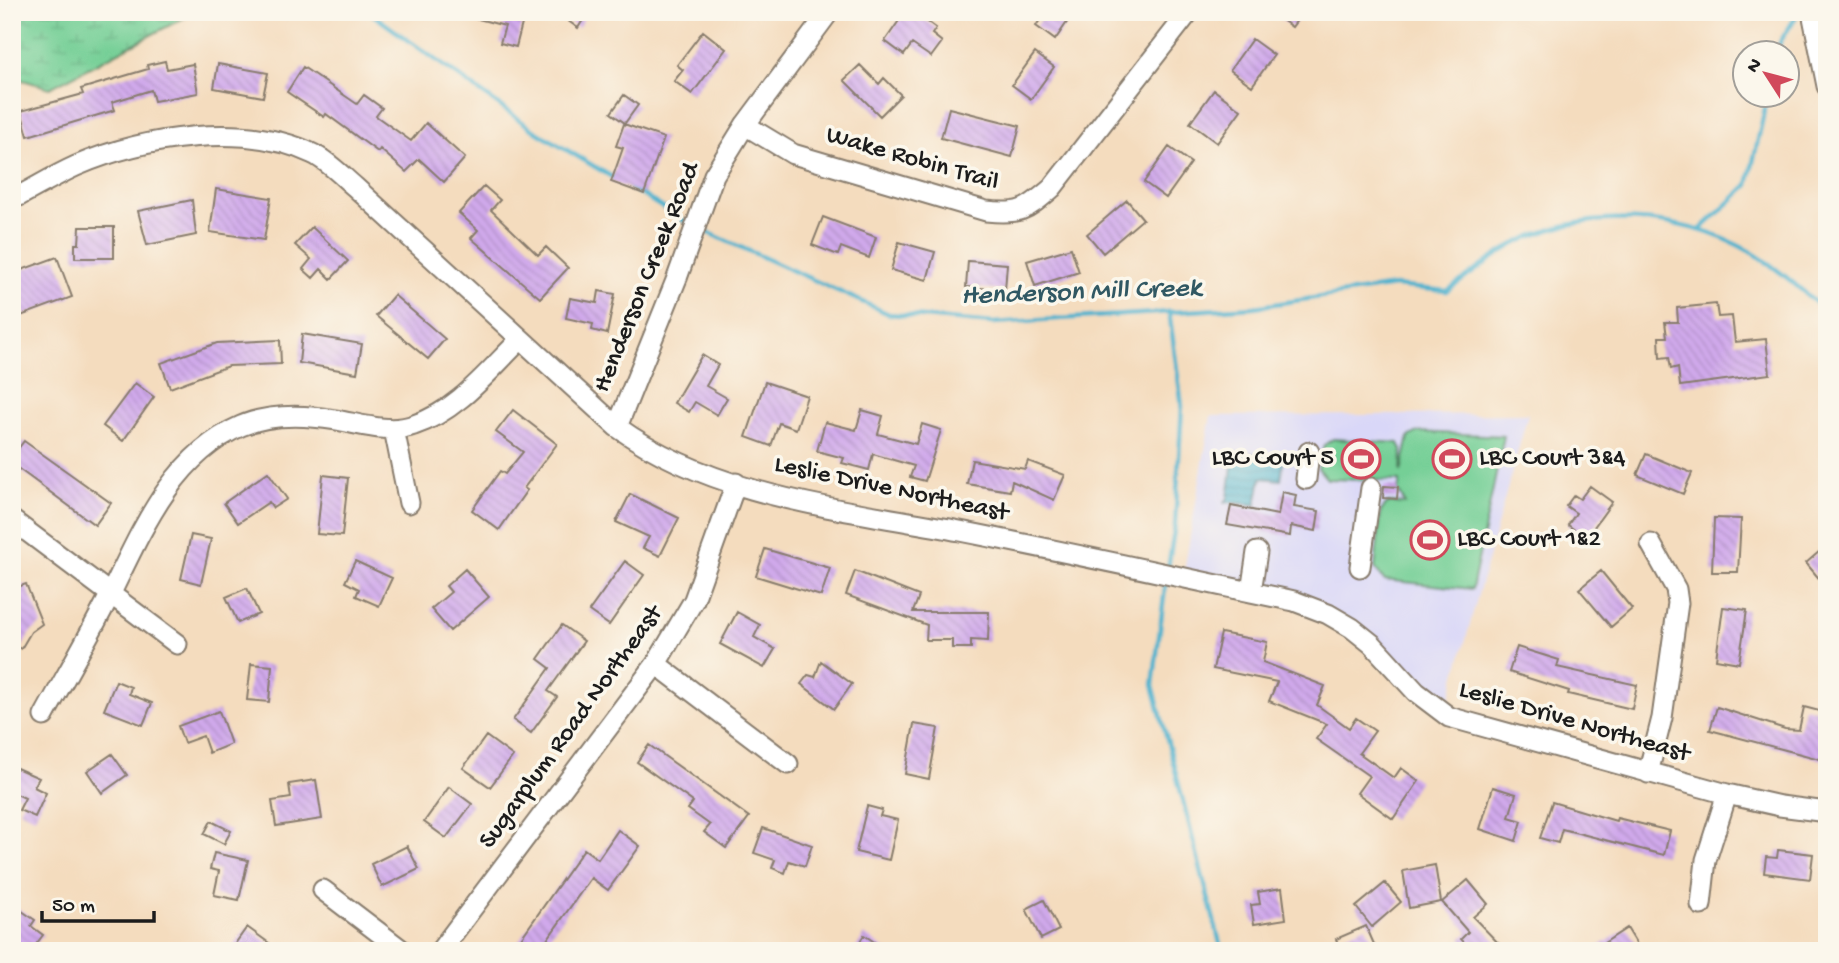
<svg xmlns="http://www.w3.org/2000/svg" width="1839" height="963" font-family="'Gochi Hand',sans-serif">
  <defs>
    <pattern id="wetland-marsh" width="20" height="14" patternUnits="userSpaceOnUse" patternTransform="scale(1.75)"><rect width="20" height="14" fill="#74cf96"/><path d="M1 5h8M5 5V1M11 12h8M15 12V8" fill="none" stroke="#64b181"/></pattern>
    <pattern id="water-rules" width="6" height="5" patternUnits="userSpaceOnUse" patternTransform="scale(1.75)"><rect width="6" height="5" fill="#4fb2ce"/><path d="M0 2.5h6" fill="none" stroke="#4498b0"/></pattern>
    <pattern id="building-back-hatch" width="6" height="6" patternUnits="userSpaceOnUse" patternTransform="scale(1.75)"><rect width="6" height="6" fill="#d0a9eb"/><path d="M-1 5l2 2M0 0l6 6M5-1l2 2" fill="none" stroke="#b291c9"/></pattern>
  </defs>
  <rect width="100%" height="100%" fill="#fbf7ec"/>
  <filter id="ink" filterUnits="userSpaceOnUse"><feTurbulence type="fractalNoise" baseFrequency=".0143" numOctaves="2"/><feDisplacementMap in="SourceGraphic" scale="14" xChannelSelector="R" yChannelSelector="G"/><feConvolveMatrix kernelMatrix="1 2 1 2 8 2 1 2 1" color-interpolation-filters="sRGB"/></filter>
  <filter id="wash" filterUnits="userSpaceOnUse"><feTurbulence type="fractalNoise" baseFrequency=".00686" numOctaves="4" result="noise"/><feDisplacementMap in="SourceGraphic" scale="28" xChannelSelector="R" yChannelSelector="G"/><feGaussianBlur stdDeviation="1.57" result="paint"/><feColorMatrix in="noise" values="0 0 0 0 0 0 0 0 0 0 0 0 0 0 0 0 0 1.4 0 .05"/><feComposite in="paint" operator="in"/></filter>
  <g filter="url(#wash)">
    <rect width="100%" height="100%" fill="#f4dcbe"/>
    <path fill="#d9d7f8" d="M1528,414l-82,297 -113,-98 -150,-36 28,-161z"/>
    <path fill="url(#wetland-marsh)" stroke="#487659" stroke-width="2" d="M12,12h183l-145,76 -38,-11z"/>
    <path fill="#74cf96" stroke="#487659" stroke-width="2" d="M1418,432l86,4 -32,153 -88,-9 -9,-12 6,-57 7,-8 17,1 -7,-14 2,-9 -73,-2 -9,-11 6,-23 9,-6 66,4 3,7 -1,22 8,-35z"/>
    <path fill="url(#water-rules)" stroke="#366775" stroke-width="2" d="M1234,452l50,5 -3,23 -20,-2 -5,27 -31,-3 3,-4z"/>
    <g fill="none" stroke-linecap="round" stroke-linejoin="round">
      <path stroke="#4fb2ce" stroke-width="4.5" d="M369,12l166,119 82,49
        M1778,52l2,-10 19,-30
        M631,188l58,36
        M700,229l189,85 104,9 261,-16 140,-21 53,5c22,-15 43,-33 66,-46 71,-38 169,-32 238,7 27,16 51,39 76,60
        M1701,229l47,-44 20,-91
        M1168,568l7,-43 7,-119 -13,-95
        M1166,580l-13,105 69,266"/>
    </g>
    <g id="blocks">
      <path fill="url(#building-back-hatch)" d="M468,12h57l-9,35 -16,-4 5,-17 -38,-10z
        M556,12h32l-10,16z
        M905,12h9l22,16 -4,6 10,8 -11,15 -19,-13 -8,11 -19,-14z
        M1045,12h29l-19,28 -19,-14z
        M1271,12h32l-11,15z
        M703,31l23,18 -34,45 -18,-13 9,-11 -6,-5z
        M1252,39l22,16 -22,31 -22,-16z
        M1035,53l19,14 -23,32 -19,-14z
        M165,61l2,8 26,-5 5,29 -44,8 -3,-11 -39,12 3,8 -87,26 -7,-25 62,-17 -2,-5 67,-20 -1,-4z
        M218,64l50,9 -5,24 -49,-9z
        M860,65l19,19 5,-6 17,17 -21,21 -36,-36z
        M303,67l54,37 7,-9 18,13 -6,8 35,25 15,-18 39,35 -21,24 -25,-23 -13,13 -26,-23 -2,3 -52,-38 -2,3 -37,-25z
        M1214,90l27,20 -24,33 -27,-20z
        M624,95l14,10 -13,18 -14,-10z
        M949,108l71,18 -8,31 -71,-19z
        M624,124l40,14 -20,56 -33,-12 12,-34 -7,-2z
        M1169,147l22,16 -25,35 -22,-16z
        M484,186l16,14 -9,10 47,45 8,-8 22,21 -28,30 -69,-60 7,-8 -19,-17z
        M216,189l55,9 -7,42 -54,-8z
        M192,200l4,35 -49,10 -9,-34z
        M1127,200l16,19 -40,34 -16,-19z
        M823,217l53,20 -7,21 -28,-11 -3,8 -26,-10z
        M80,227h34v31h-39v-14h4z
        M312,227l36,34 -17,18 -10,-10 -8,9 -10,-9 8,-10 -16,-14z
        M899,242l36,10 -8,28 -36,-10z
        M1071,248l8,24 -44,14 -8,-25z
        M57,257l15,40 -54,20 -6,-16v-19l4,-2 -3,-7z
        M968,261l39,3 -2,26 -39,-3z
        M599,291l16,3 -8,40 -15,-4 1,-6 -27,-6 4,-20 27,5z
        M394,295l51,44 -17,20 -52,-43z
        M1716,304l2,13 14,-1 3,26 31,-3 4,35 -90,12 -2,-19 -7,2 -2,-12 -9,1 -1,-21h8l-2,-15h13l-1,-14z
        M302,334l60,10 -5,29 -58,-10z
        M280,340l1,24 -53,2 -58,22 -9,-25 56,-20z
        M702,355l16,10 -12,21 21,12 -10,17 -22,-13 -6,10 -15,-9z
        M765,382l42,14 -11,33 -17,-6 -8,23 -25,-9z
        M135,383l19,14 -31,44 -20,-15z
        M513,410l44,34 -33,44 3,2 -28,40 -27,-20 28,-39 5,3 18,-22 -27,-20z
        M862,410l21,6 -5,18 38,10 6,-20 19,6 -16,51 -15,-4 4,-11 -41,-12 -4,16 -27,-7 2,-5 -27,-7 8,-29 31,8z
        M24,441l87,62 -16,22 -83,-61v-7z
        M1646,454l46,19 -9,21 -46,-19z
        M972,460l53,9 3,-8 37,14 -11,25 -42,-19 -2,10 -43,-7z
        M268,472l19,27 -14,9 -4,-6 -31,21 -14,-20z
        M323,475l25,3 -6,58 -25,-2z
        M1384,486l14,1 -1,12 -14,-1z
        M1590,486l22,16 -26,36 -18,-13 8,-12 -10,-7 8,-11 6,4z
        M1282,492l14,3 -2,12 25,4 -3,20 -25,-5 -1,10 -63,-11 4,-19 47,9z
        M630,494l49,24 -19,38 -17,-8 6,-11 -33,-15z
        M1714,518l27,1 -3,53h-26z
        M191,535l20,4 -10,45 -20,-5z
        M1827,545v43l-21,-25z
        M765,549l65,19 -9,28 -65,-20z
        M355,561l37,17 -13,28 -23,-10 3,-7 -14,-7z
        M625,561l19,14 -35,50 -20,-14z
        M465,569l24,28 -39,34 -19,-22 20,-17 -5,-6z
        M855,571l64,25 -6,16h76l-1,29 -17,-1v8h-19v-8h-26l1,-15 -81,-30z
        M1601,571l31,38 -21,18 -32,-38z
        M26,584l16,40 -11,8 -10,17 -9,-5v-55z
        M247,588l12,26 -21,9 -12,-26z
        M1723,607l24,3 -8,53 -23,-4z
        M737,612l23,13 -6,12 21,12 -11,19 -44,-24z
        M562,625l22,16 -36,50 9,6 -26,36 -18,-13 37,-52 -12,-9z
        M1221,633l46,9 -4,20 62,24 -8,19 32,23 7,-10 19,13 -16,22 35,25 7,-10 18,13 -26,38 -36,-26 12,-17 -53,-37 11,-15 -58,-23 8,-19 -64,-13z
        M1517,647l42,13 -2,7 80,18 -5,24 -64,-15 1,-3 -60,-19z
        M821,661l31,23 -18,25 -33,-25 7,-9 7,2z
        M251,664l21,2 -3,36 -22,-2z
        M116,681l15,6 -2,7 23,9 -9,22 -39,-15z
        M1717,707l68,22 14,1 5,-23 23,6v48l-117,-31z
        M219,711l12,33 -22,9 -6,-17 -19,7 -6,-17z
        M914,724l24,4 -9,51 -24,-5z
        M486,736l27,20 -23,31 -27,-19z
        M649,745l100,72 -23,31 -22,-16 6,-7 -22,-16 5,-7 -56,-40z
        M112,754l15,21 -25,18 -15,-22z
        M12,766l27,12 -5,9 12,6 -11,24 -16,-7 6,-12 -13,-6z
        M316,780l6,39 -46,7 -4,-25 19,-3 -2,-14z
        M449,787l23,17 -26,34 -22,-16z
        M1493,787l23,7 -7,23 13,4 -6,20 -36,-12z
        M1552,802l64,19 1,-3 53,13 -6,24 -102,-26 -4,14 -18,-5z
        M867,806l15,4 -2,6 18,4 -9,40 -33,-8z
        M211,821l20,10 -7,13 -20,-10z
        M763,828l49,17 -7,21 -16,-5 -4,12 -13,-5 3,-8 -21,-7z
        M618,830l22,16 -32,44 -17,-12 -52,73h-27l72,-102 14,10z
        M407,846l12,23 -37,18 -11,-23z
        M1778,850l35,4 -3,25 -46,-6 2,-16 11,1z
        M214,853l34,7 -9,40 -25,-5 5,-24 -9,-2z
        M1435,865l6,37 -32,6 -6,-37z
        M1468,880l20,24 -15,13 33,34h-34l-11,-12 7,-7 -26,-30z
        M1385,883l16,19 -29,25 -16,-20z
        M1282,888l4,31 -32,5 -3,-19 9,-1 -2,-12z
        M1044,900l15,30 -18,9 -15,-30z
        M12,904l23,16 -4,6 12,9 -12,16h-7l-12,-9z
        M1366,926l11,25h-36l-5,-12z
        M247,927l33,24h-50z
        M1627,928l14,23h-49z
        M864,935l24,16h-34z"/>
    </g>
  </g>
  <g filter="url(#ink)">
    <use href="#blocks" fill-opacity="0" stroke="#887c6d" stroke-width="2"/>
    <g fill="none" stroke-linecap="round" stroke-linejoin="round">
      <g stroke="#887c6d" stroke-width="23">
        <path id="minor" d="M1812,12l15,74
          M745,125l48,29 193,57c35,4 40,-1 66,-23l137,-176
          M19,196c19,-10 37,-21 57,-30 67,-29 169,-45 237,-12 15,7 29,22 42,33l262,240c99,71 228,82 343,104 112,22 223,47 334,70l34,13 24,14 20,16 44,48 33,25 278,77 53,12 47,6
          M617,427l60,-149 37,-103 31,-50 84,-113
          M394,429l15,74
          M1306,479l3,-27
          M12,520l165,124
          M1360,567l11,-79
          M1251,592l6,-40
          M656,664l132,100
          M44,716c22,-40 45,-80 66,-121 31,-63 62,-139 131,-169 28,-12 65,-11 95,-6 24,4 53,14 78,5 44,-14 75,-55 107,-86
          M1648,773l14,-55 16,-115 -2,-14 -25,-45
          M323,890l80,61
          M1701,905l5,-45 21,-66
          M440,951l216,-287 38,-64 42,-117"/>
      </g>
      <use href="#minor" stroke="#fff" stroke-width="19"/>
    </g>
  </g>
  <defs>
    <g id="stadium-ring" transform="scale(2.0125)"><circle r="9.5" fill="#fbf7ec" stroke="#d1495b" stroke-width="1.5"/><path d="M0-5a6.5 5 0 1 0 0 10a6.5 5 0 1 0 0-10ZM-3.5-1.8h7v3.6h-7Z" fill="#d1495b"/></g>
  </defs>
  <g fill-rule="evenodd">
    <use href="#stadium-ring" x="1361" y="459"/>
    <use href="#stadium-ring" x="1452" y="459"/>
    <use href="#stadium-ring" x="1430" y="540"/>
  </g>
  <g text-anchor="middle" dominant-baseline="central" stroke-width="7" stroke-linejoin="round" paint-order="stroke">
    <g font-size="26" fill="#1c1c1c" stroke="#fbf7ec">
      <text transform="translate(912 160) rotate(16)">Wake Robin Trail</text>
      <text transform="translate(648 278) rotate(-68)">Henderson Creek Road</text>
      <text transform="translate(891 490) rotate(12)">Leslie Drive Northeast</text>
      <text transform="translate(1574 723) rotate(16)">Leslie Drive Northeast</text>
      <text transform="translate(572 728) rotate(-54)">Sugarplum Road Northeast</text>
    </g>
    <g font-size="26" fill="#1c1c1c" stroke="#fbf7ec" text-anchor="start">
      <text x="1334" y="459" text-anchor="end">LBC Court 5</text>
      <text x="1479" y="459">LBC Court 3&amp;4</text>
      <text x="1457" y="540">LBC Court 1&amp;2</text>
    </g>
    <g font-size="28" font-style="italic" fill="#305863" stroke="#fbf7ec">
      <text transform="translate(1081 293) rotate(-2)">Henderson Mill Creek</text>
    </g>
  </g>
  <rect width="1839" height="963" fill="none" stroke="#fbf7ec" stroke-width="42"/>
  <g transform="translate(1766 74) rotate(306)"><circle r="33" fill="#fbf7ec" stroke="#a29f99" stroke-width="2"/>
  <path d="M0-5L12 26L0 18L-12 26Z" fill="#d1495b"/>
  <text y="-10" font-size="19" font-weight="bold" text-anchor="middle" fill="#1c1c1c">N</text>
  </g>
  <path d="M42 911v10h112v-10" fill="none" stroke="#1c1c1c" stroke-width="3.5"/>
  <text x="52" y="911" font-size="21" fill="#1c1c1c" stroke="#fbf7ec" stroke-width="5" paint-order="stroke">50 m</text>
</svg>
